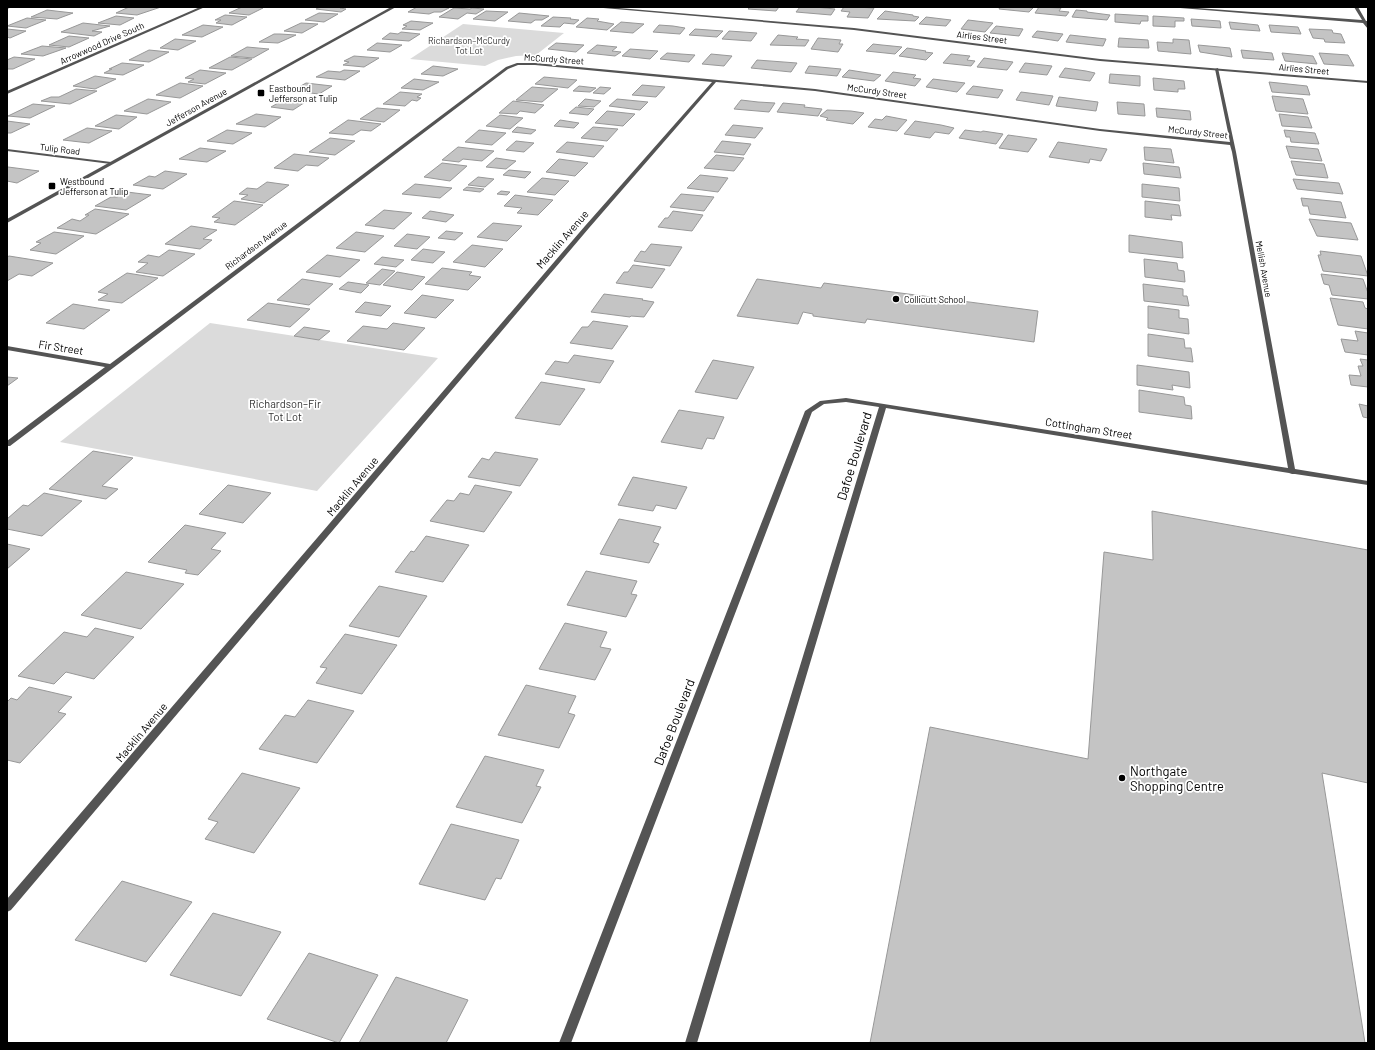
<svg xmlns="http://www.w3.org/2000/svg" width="1375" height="1050" viewBox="0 0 1375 1050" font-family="Barlow,sans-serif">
<rect width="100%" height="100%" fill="#fff"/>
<g fill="#dbdbdb">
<path d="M463,24L564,33L536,55L516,56L498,60L485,66L410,59Z"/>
<path d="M210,323L438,358L317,491L60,442Z"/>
</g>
<g fill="#c4c4c4" stroke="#989898">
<path d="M129,7H161L137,15L116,13Z"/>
<path d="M242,7H257L263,8L249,15L229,13Z"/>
<path d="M320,7H342L340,8L346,9L341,12L316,9Z"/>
<path d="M417,7H440L449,8L441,12H434L429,14L408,12Z"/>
<path d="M750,7H779L776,11L748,9Z"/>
<path d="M800,7H815L835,9L831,15L796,12Z"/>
<path d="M844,7H855L874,8L868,18L847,17L850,12L841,11Z"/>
<path d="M1000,7H1025L1033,8L1029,12L999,9Z"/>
<path d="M1039,7L1061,8L1059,11L1069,12L1066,16L1035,13Z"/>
<path d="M454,8L470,9L472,8L484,9L476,14L467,13L458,19L439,17Z"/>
<path d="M47,10L73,13L57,19L31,17Z"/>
<path d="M1076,10L1087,11V12L1110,15L1107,20L1072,17Z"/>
<path d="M486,11L508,12L495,21L473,19Z"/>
<path d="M885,11L913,15V16L919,17L915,21L877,19Z"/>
<path d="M319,13L338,14L324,22L305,20Z"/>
<path d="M519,13L549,16L542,20H535L531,23L508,21Z"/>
<path d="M1115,14L1148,16V21H1141L1140,24L1115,22Z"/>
<path d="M225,15L247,17L232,25L216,23L221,20H215Z"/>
<path d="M116,16L134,18L120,25L98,23Z"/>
<path d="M1153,16L1184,18V21H1175V27L1153,26Z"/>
<path d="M553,17L571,18L570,19L579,20L574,24L564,23L560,27L541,26Z"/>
<path d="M926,17L951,20L946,26L919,24Z"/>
<path d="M27,18L46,20L26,28L7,26Z"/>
<path d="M587,18L599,19L597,21L614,24L607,30L576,27Z"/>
<path d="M1191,19L1220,21L1221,28L1192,26Z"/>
<path d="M968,20L993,23L985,32L961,29Z"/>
<path d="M411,21L433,23L420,30L402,29L407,26L403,25Z"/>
<path d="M621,22L644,24L633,33L610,31Z"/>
<path d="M1229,22L1258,25L1260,31L1231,29Z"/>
<path d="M83,23L110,26L92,31L102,32L94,36L61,32Z"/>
<path d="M301,23L318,24L302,33L284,31Z"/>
<path d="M203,25L223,27L202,37L182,35Z"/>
<path d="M659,25L673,26L685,28L680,34L653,32Z"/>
<path d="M1269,25L1298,27L1301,34L1271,32Z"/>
<path d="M996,26L1023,29L1019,36L990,33Z"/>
<path d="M7,29L26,31L10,38L7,37Z"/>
<path d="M695,29L723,31L717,37L689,35Z"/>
<path d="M1309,29L1332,30L1333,33L1341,34L1345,43L1325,42L1324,39L1313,38Z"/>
<path d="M729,31L757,33L751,41L722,39Z"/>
<path d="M1037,31L1063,34L1058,41L1032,37Z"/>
<path d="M401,32L420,34L409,41L382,39L390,33L398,34Z"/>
<path d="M274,34H280L296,35L278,43L259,42Z"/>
<path d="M778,35L798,37L796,39L809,40L805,46L770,45Z"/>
<path d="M1070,35L1106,39L1103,46L1066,42Z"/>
<path d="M69,36L89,38L69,47L49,45Z"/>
<path d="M818,38L841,40L839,44H843L838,52L811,49Z"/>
<path d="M1119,38L1148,40L1149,48L1118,47Z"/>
<path d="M175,39L196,41L178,50L160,48Z"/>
<path d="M1173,39L1189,40L1191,54L1158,51L1157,42L1173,43Z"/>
<path d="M377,43L402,45L390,52L367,50Z"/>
<path d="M556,43L584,45L576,52L548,49Z"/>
<path d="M873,44L882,45L902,47L895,54L866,51Z"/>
<path d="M597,45L617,47L612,51L621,52L615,56L587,53Z"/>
<path d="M1198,45L1230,48L1232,57L1200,52Z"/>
<path d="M42,46L66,48L43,56L21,54Z"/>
<path d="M247,47L269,49L253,58L231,56Z"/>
<path d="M907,48L926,51L925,52L933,53L926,60L899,56Z"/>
<path d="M630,49L658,51L650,59L622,56Z"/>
<path d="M149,50L169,52L149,62L129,60Z"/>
<path d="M1241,50L1272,53L1274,60L1243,58Z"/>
<path d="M667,53L695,55L689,62L660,59Z"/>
<path d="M1282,53L1313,56L1317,64L1285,61Z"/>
<path d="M1319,53L1348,55L1354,66L1324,64Z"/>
<path d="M711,54L732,56L724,66L702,64Z"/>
<path d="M951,54L970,56L967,60L975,61L971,66L943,63Z"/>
<path d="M354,56L379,58L364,67L343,65L349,62L344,61Z"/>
<path d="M14,57L35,59L13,69H7V60Z"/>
<path d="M230,57L252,59L232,70L209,68Z"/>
<path d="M984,58L1013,62L1007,70L977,67Z"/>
<path d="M757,60L797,63L791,72L751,68Z"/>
<path d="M122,63L144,65L123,75L104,73L112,69H109Z"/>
<path d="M1025,63L1052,66L1047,75L1019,72Z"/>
<path d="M433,66L458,69L443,76L421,74Z"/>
<path d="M809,66L841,69L837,76L805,73Z"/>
<path d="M1065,68L1086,71L1095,73L1090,81L1059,77Z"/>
<path d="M200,70L226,73L205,84L188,82L194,79L185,78Z"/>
<path d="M344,70L360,71L345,80L316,77L328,71L340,72Z"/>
<path d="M849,70L881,75L874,81L842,77Z"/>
<path d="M893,72L916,75L913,78L921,79L915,86L885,81Z"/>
<path d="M1110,74L1140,76V86L1109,83Z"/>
<path d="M95,76L116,79L95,89L73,86Z"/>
<path d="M544,77L577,80L568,88L535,84Z"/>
<path d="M1153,78L1184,81L1185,89H1178V92L1154,90Z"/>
<path d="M414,79L439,82L423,90L401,88Z"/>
<path d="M933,79L965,83L957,92L926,87Z"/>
<path d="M1269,82L1307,86L1310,95L1272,92Z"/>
<path d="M180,83L203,86L180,98L156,95Z"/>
<path d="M306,83L332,86L319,94L292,91Z"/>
<path d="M642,85L665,87L656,97L632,95Z"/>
<path d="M579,86L596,88L590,92L573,91Z"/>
<path d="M973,86L1003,90L998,98L966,94Z"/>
<path d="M532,87L558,89L542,102L516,100Z"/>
<path d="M600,87L611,88L604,94L593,93Z"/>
<path d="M76,89L97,91L70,104L41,101L51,97H59Z"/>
<path d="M400,92L422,94L417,97L421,98L417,101L412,100L405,106L383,104Z"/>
<path d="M1021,92L1053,96L1049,105L1016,100Z"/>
<path d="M283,96L310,99L293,110L271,107L278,103L273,102Z"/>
<path d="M1272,96L1303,99L1308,114L1276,111Z"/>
<path d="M1059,97L1098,102L1096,111L1056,106Z"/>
<path d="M148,99L171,102L147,114L124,111Z"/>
<path d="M585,99L601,101L594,107L578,106Z"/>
<path d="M617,99L648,102L640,110L609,106Z"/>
<path d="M741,100L758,102L775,103L769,112L734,109Z"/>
<path d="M513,101L530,103L544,105L535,113L520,111L517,114L499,113Z"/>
<path d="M1117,102L1144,104L1145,116L1118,114Z"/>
<path d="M783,103L805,105L804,107L822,109L818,116L777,112Z"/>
<path d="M33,104L55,106L30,118L8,116Z"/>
<path d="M576,107L594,109L588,115L569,113Z"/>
<path d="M377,108L400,110L384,122L360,119Z"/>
<path d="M1156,108L1190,111L1191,120L1157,117Z"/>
<path d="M827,110L851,111L864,113L853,124L826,120L828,118L820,116Z"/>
<path d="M607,111L635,114L623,126L595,123Z"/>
<path d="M256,114L281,117L265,127L236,124Z"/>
<path d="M1279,114L1308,117L1312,128L1282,126Z"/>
<path d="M116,115L137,117L119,129L95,126Z"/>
<path d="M500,115L523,118L510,129L486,126Z"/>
<path d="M886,116L907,120L897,131L868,127L875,119L882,120Z"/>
<path d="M348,120L381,124L371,131L361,130L353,135L329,133Z"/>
<path d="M560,120L579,123L574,128L554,126Z"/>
<path d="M7,121L30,124L11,133H7Z"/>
<path d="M915,121L941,125L954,128L949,134L935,132L930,138L904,134Z"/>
<path d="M733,125L763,128L755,138L725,135Z"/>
<path d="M517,127L536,130L531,134L512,132Z"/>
<path d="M593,127L618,129L607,141L581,138Z"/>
<path d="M87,128L112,131L89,143L63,140Z"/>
<path d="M227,130L252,133L233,144L207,141Z"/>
<path d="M479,130L506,133L492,145L465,142Z"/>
<path d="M965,130L981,132L983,131L1003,134L996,144L959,138Z"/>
<path d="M1284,130L1315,133L1319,144L1291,142L1290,137H1286Z"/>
<path d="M1008,135L1037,139L1028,152L999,148Z"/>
<path d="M330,138L355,141L335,155L309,152Z"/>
<path d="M516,141L534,143L524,152L506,150Z"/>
<path d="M722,141L751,144L744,155L714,152Z"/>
<path d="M567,142L604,146L594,157L556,152Z"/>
<path d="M1058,142L1107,149L1101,161L1090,159L1089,163L1049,157Z"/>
<path d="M1286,146L1318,149L1322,161L1290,158Z"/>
<path d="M458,147L475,149L494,151L482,161L463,159L459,162L442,160Z"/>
<path d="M1144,147L1171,149L1174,163L1145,160Z"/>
<path d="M200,148L226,151L207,162L179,159Z"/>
<path d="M294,154L329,158L318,166L306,165L298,171L274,168Z"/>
<path d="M716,155L744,158L734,171L704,168Z"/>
<path d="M496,158L516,161L506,169L486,167Z"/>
<path d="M559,159L588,163L575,176L546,172Z"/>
<path d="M1291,161L1324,164L1328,178L1296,175Z"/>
<path d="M442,163L467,166L450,181L424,177Z"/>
<path d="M1143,163L1179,167L1181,178L1144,174Z"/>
<path d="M7,168L8,167L39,171L17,183L7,181Z"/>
<path d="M509,170L531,172L525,178L503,175Z"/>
<path d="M165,171L187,174L163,189L133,185L149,176L155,177Z"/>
<path d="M700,175L728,178L718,192L687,188Z"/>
<path d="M478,177L494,179L485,187L468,185Z"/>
<path d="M542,178L569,181L555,195L527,192Z"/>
<path d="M1293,179L1339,183L1343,194L1297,189Z"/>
<path d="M267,182L289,185L264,203L241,199L248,195L239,194L247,188L257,189Z"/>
<path d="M415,184L452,188L440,198L402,194Z"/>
<path d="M1142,184L1179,188L1180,201L1142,197Z"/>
<path d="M467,187L484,189L480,192L463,190Z"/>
<path d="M501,191L510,192L507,195L497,194Z"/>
<path d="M127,192L151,195L126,210L95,206L111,197H117Z"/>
<path d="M681,194L714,197L704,211L670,207Z"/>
<path d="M515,195L553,200L538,215L517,213L522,208L504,206Z"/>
<path d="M1301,198L1341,202L1346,218L1310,214L1308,206H1303Z"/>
<path d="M234,201L263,205L235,225L214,222L220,218L212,217Z"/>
<path d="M1145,201L1179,205L1181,216L1171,215L1172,220L1145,217Z"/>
<path d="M95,209L129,214L96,234L57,228L72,219L80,221L89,215H85Z"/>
<path d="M384,210L412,213L394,229L365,225Z"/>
<path d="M430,211L454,215L446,222L422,218Z"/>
<path d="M673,211L703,215L692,231L658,227L665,218H668Z"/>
<path d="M1309,219L1351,223L1358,240L1317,236Z"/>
<path d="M493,223L522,226L507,241L477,237Z"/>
<path d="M191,226L217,230L203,239L212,240L200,249L165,244Z"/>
<path d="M446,231L463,233L455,240L438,238Z"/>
<path d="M54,232L84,236L56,254L30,250L41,243L36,242Z"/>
<path d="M356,232L384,236L365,252L336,248Z"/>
<path d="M407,234L430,237L417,249L394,246Z"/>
<path d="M1129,235L1182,242L1183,258L1129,252Z"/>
<path d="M651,244L682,247L670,266L634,261L641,251L645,252Z"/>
<path d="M472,245L503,249L485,267L453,262Z"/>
<path d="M423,249L445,252L433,263L411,260Z"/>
<path d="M169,250L195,254L163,276L136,272L148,263L138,262L148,255L159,257Z"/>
<path d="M1320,251L1361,256L1368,276L1323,271L1318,255H1321Z"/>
<path d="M327,255L360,260L340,277L306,272Z"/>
<path d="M9,256L53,263L32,276L19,274L7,281V257Z"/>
<path d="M382,257L404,260L396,267L374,264Z"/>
<path d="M1144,259L1177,263L1178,270L1184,271L1185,282L1145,277Z"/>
<path d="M633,265L665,269L652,288L616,283L624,272H628Z"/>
<path d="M442,268L472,272L469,275L481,277L468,290L425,284Z"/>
<path d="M382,269L395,271L380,285L366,283Z"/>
<path d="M397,272L425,277L412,290L383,285Z"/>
<path d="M127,273L158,278L122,303L98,300L108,294L98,292Z"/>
<path d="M1321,274L1363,279L1368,293V299L1332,295L1329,285L1324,284Z"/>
<path d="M302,279L333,284L309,305L277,300Z"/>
<path d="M757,279L821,288L824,283L1038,311L1034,342L867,319L865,323L813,316V314L803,312L798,324L737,316Z"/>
<path d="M348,282L369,285L361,293L339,289Z"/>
<path d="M1143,284L1183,289V296H1187L1189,306L1144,301Z"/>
<path d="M604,294L643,299L642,300L654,302L644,317L631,316L630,317L591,312Z"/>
<path d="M422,295L454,300L436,318L404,313Z"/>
<path d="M1330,298L1363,302L1365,308L1368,309V329L1338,325Z"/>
<path d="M365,302L391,306L381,316L355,312Z"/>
<path d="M268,303L310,309L290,327L247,320Z"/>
<path d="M73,304L110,310L84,329L46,323Z"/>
<path d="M1148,306L1179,310V318L1188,319L1189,334L1148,328Z"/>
<path d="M593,321L628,326L612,349L570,343L582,327H588Z"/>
<path d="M393,323L425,328L404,350L347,341L363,326L387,329Z"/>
<path d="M304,327L330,331L319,340L294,336Z"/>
<path d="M1355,331L1368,333V355L1345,352L1341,339L1358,341Z"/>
<path d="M1148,334L1184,339L1185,348H1191L1193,362L1148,356Z"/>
<path d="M574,355L614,361L600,383L545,374L555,361L568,363Z"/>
<path d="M1360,359L1368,360V387L1351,385L1349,375L1361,376L1358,366H1363Z"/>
<path d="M713,360L754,367L737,399L695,392Z"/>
<path d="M1137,365L1189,372L1190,388L1172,385L1173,390L1137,385Z"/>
<path d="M7,377L18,378L7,386Z"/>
<path d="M541,382L585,389L560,425L515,418Z"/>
<path d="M1139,390L1184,397L1185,405L1191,406L1192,419L1139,412Z"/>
<path d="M1359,404L1368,406V418L1363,417Z"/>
<path d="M679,410L724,417L714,439L707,438L702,449L661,442Z"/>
<path d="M93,451L133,458L102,486L118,489L106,499L49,489Z"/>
<path d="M495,452L538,459L520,486L468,477L482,458L489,460Z"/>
<path d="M633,477L687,487L676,509L656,505L653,511L618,505Z"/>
<path d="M228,485L271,493L243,523L199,514Z"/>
<path d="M475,485L512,492L484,532L430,521L447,500L454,501L460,493L469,495Z"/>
<path d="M44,493L82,501L42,536L7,529V519L23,505L28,506Z"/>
<path d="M1152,511L1368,550V783L1322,773L1365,1043H870L930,727L1088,759L1104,552L1153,560Z"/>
<path d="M619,519L661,527L653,542L659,544L649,563L600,554Z"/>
<path d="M185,525L226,533L211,549L221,551L198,575L185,573L187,570L148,562Z"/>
<path d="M426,536L469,545L443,582L395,572L411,551L414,552Z"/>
<path d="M7,544L30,549L7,569Z"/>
<path d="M586,571L637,581L631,594L637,595L626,617L567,605Z"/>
<path d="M126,572L184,584L141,629L81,615Z"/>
<path d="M379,586L427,596L399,637L349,626Z"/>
<path d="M565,623L607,632L600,647L611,649L595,680L539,669Z"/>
<path d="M95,628L134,637L94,679L66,672L54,684L18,676L64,632L87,637Z"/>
<path d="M345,634L397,645L362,694L316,683L327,668L320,667Z"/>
<path d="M526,685L576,696L568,713L575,715L559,748L498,735Z"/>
<path d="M29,687L72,697L58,712L66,714L20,763L7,760V702L11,698L17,700Z"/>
<path d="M308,700L354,711L317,763L259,749L285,715L295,717Z"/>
<path d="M485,756L544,770L536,786L541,787L522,823L456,807Z"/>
<path d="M242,773L300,788L254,853L205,839L218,822L208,819Z"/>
<path d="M451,824L519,840L501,879L496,878L485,900L419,884Z"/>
<path d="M122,881L192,902L146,962L75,940Z"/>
<path d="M213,913L281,932L241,996L170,975Z"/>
<path d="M309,953L378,975L339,1043L267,1019Z"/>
<path d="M396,977L468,1000L446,1043H359Z"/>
</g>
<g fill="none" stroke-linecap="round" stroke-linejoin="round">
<g fill="#545454" fill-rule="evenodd">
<path d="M7,7H12L7,9Z"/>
<path d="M200,7H205L7,94V91Z"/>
<path d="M1168,7H1184L1362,20L1354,7H1358L1366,21H1368L1367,23L1368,29L1363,23Z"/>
<path d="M517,63H535L815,89L1100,129L1230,142L1215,69L1218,68L1236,152L1295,469L1368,481V485L1295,474H1292L1289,473L886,408L697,1043H685L879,407L846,402L824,404L812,412L571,1043H559L805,411L820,401L846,398L1288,468L1232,152L1230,145L1100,131L815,91L716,82L589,228L11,910L7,912V899L585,226L712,82L535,65H518L508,69L10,446H7V441L105,367L7,350V346L110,364L506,67Z"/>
<path d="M7,149L111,162L113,163L111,164L7,151Z"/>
</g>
<g fill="#545454" fill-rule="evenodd">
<path d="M391,7H396L7,223V219Z"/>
<path d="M592,7H607L854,28L1100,59L1368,81V83L1100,61L854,30Z"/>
</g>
</g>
<g fill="#000" stroke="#fff" stroke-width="1.5">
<rect x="257" y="89" width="8" height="8" rx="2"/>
<rect x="48" y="182" width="8" height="8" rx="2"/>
<circle cx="896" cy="299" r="4"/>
<circle cx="1122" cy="778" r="4"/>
</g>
<g text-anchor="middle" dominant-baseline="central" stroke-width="3.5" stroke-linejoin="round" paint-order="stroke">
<g font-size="9" fill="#000" stroke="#fff">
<text transform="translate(982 37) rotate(7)">Airlies Street</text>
<text transform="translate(102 43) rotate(-24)">Arrowwood Drive South</text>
<text transform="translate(554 59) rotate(4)">McCurdy Street</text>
<text transform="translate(1304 69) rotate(5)">Airlies Street</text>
<text transform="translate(877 91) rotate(8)">McCurdy Street</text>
<text transform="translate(196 107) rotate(-29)">Jefferson Avenue</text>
<text transform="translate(1198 132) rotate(6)">McCurdy Street</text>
<text transform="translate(60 149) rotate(7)">Tulip Road</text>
<text transform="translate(256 245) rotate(-37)">Richardson Avenue</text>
<text transform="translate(1264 269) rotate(80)">Mellish Avenue</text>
</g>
<g font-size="9" fill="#323232" stroke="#fff">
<text x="469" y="40">Richardson–McCurdy<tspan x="469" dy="10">Tot Lot</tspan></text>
</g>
<g font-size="9" fill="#000" stroke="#fff" text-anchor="start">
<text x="269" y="88">Eastbound<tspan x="269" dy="10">Jefferson at Tulip</tspan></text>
<text x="60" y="181">Westbound<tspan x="60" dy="10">Jefferson at Tulip</tspan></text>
<text x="904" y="299">Collicutt School</text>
</g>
<g font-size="11" fill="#000" stroke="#fff">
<text transform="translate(562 239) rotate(-49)">Macklin Avenue</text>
<text transform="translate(61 347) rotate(9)">Fir Street</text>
<text transform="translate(1089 428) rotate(9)">Cottingham Street</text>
<text transform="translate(352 486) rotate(-50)">Macklin Avenue</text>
<text transform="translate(141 732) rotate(-50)">Macklin Avenue</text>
</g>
<g font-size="11" fill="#323232" stroke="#fff">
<text x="285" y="403">Richardson–Fir<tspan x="285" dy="13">Tot Lot</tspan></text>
</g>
<g font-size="13" fill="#000" stroke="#fff">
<text transform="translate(854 456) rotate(-73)">Dafoe Boulevard</text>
<text transform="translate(674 722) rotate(-69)">Dafoe Boulevard</text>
</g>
<g font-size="13" fill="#000" stroke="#fff" text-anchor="start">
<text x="1130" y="771">Northgate<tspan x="1130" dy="15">Shopping Centre</tspan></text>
</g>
</g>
<rect width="1375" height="1050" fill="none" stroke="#000000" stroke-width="16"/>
</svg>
